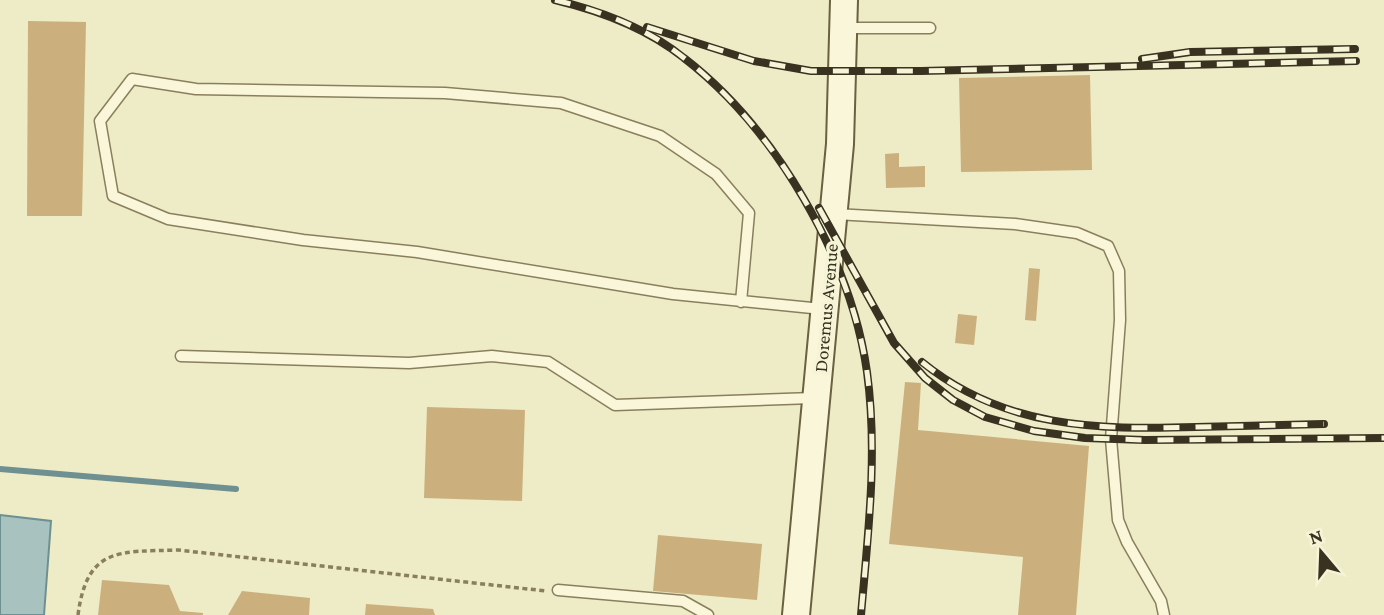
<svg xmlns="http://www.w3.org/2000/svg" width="1384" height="615" viewBox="0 0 1384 615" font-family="'Crimson Pro',serif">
<rect width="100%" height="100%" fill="#eeebc7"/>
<path fill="#a8c2c0" stroke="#6e9090" stroke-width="2" d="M0,515L51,521L44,615H0Z"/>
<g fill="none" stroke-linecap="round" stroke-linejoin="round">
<path stroke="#6e9090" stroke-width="6" d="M0,469L236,489"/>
</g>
<g fill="#cbb07d">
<path d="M28,21L86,22L82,216H27Z"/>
<path d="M1090,75L1092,170L961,172L959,78Z"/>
<path d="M899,153V167L925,166V187L886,188L885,154Z"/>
<path d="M1029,268L1040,269L1036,321L1025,320Z"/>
<path d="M958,314L977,316L974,345L955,343Z"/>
<path d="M905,382L921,383L918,430L1089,446L1076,615H1018L1023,557L889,544Z"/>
<path d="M427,407L525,410L522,501L424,498Z"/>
<path d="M658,535L762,544L757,600L653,591Z"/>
<path d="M102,580L169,585L180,611L203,613V615H98Z"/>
<path d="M242,591L310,598L309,615H228Z"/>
<path d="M366,604L433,609L435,615H365Z"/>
</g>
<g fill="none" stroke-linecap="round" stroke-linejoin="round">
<g stroke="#897f5c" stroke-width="13">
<g id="lane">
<path d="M844,28H930"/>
<path d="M835,214L1015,224L1077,233L1108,246L1119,271L1120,320L1111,439L1118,520L1127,542L1161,601L1164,615"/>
<path d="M741,302L749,213L716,174L660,136L561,103L445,93L196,89L132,79L100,121L113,196L168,219L303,240L417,252L673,294L822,309"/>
<path d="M181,356L409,363L492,356L548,362L615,405L813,398"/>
<path d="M558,590L683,601L708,615"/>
</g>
</g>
<g stroke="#6b603f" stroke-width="30">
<path id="secondary" d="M796,615L840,144L844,0"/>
</g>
<path stroke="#897f5c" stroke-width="3.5" stroke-dasharray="5 3.5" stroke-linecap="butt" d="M78,615C87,546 120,552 178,550L546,591"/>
<use href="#lane" stroke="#f9f6da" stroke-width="10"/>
<use href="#secondary" stroke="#f9f6da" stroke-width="26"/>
<g stroke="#3a3220" stroke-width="8">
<g id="rail">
<path d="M555,0C601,11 647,28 684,58C775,128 851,258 867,372C878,453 868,534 861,615"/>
<path d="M647,27L754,61L811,71H921L1356,61"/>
<path d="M1142,59L1190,52L1355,49"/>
<path d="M819,208L894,343L925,378L953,400L985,417L1034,431L1085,438L1145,440L1384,438"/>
<path d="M922,362C1003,428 1096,430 1196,427C1238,426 1281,425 1324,424"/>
</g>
</g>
<use href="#rail" stroke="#f5f4d6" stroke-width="5" stroke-dasharray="16" stroke-linecap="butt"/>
</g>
<g text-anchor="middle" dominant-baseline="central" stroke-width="7" stroke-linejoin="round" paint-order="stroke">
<g font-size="19" fill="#3a3220" stroke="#f5f4d6">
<text transform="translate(826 308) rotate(-85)">Doremus Avenue</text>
</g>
</g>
<g transform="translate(1321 552) rotate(341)" stroke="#f5f4d6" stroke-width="5" paint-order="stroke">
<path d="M0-5L12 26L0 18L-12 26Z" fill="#3a3220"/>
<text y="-10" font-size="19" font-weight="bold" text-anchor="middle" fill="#3a3220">N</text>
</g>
</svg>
